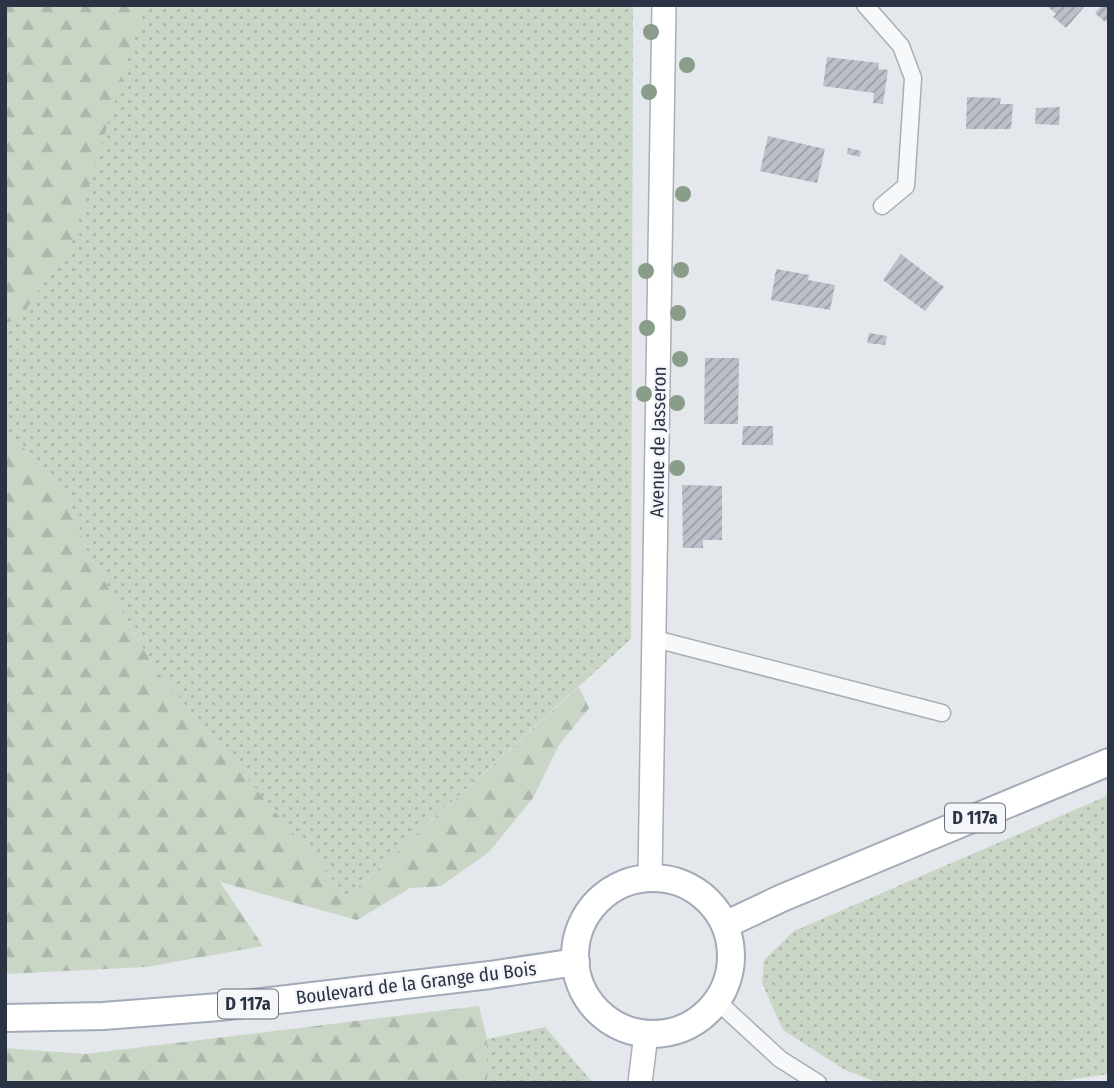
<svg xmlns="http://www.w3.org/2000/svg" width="1114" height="1088" viewBox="0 0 1114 1088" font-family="'Fira Sans Condensed',sans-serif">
<defs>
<pattern id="grass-dots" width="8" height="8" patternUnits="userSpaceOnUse" patternTransform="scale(1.75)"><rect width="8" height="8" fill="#c9d6c5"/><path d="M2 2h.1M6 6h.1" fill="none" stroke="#adb8ab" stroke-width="1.8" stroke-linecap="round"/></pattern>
<pattern id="forest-firs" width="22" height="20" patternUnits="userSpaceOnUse" patternTransform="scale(1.75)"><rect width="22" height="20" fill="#c9d6c5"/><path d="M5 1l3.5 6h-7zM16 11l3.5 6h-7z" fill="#adb8ab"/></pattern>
<pattern id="building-hatch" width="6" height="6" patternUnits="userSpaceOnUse" patternTransform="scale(1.75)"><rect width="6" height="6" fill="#bbc0ca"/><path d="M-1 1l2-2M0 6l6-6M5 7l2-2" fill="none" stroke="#989da6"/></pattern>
</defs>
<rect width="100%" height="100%" fill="#e4e7ec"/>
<g fill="url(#grass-dots)">
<path d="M144,5H633L631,639L347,897L155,669L85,547L67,492L5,429V322L17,321Z"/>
<path d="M1109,795V1074L1047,1083H880L845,1070L783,1030L762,983L764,960L794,931Z"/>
<path d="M545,1027L593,1083H487V1039Z"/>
</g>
<g fill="url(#forest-firs)">
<path d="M5,5H144L71,245L17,322H5Z"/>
<path d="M5,429L67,492L85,547L155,669L347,897L579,687L589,708L559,745L533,798L489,852L441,886L410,888L357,920L220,882L263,946L146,967L5,974Z"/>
<path d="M479,1006L487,1039V1083H5V1048L85,1054Z"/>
</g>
<g fill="url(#building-hatch)">
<path d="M1046,5H1086L1066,28L1053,17L1056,14Z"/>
<path d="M1102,5H1109V18L1105,22L1095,13Z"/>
<path d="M827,57L879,63L878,69L888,70L883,104L873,103L874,93L823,86Z"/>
<path d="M967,97L1001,98L1000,104H1013L1011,129H966Z"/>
<path d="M1060,107L1059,125L1035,124L1036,108Z"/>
<path d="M768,136L825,149L817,183L760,171Z"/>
<path d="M848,148L861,151L860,157L847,154Z"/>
<path d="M901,254L944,287L925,311L883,280Z"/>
<path d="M776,269L809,275L808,280L835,285L830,310L771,300Z"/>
<path d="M869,333L887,336L885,345L867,343Z"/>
<path d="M705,358H739L738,424H704Z"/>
<path d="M743,426H773V445H742Z"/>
<path d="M682,485L722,486V540H703V548H683Z"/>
</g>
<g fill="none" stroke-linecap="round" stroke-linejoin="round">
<g stroke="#a9aeb7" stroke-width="19">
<g id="minor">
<path d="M865,5L901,46L913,78L906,186L882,206"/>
<path d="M655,639L942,713"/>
<path d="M717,1001L780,1059L818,1083"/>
</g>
</g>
<g stroke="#a9aeb7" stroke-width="26">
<g id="secondary">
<path d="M650,878L664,5"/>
<path d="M640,1083L646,1034"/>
</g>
</g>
<g stroke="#a3abb8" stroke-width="30">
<g id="primary">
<circle cx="653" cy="956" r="78"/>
<path d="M725,925L782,898L1109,762"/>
<path d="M5,1018L103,1016L219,1007L490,975L576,962"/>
</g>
</g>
<use href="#minor" stroke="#f7f8fa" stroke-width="16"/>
<use href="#secondary" stroke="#fff" stroke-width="23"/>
<use href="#primary" stroke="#fff" stroke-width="26"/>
</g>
<g fill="#899d89">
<circle cx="651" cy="32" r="8"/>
<circle cx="687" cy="65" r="8"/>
<circle cx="649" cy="92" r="8"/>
<circle cx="683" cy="194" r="8"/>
<circle cx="681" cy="270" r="8"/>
<circle cx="646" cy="271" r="8"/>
<circle cx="678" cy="313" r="8"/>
<circle cx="647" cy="328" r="8"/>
<circle cx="680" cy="359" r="8"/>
<circle cx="644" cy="394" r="8"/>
<circle cx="677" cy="403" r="8"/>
<circle cx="677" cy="468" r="8"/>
</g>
<g text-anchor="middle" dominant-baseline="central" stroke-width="5" stroke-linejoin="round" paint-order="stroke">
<g fill="#f4f6f9" stroke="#676e7b" stroke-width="2">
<rect x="945" y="803.5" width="60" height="29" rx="5"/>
<rect x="218" y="989.5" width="60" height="29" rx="5"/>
</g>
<g font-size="18" font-weight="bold" fill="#2b3445">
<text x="975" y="818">D 117a</text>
<text x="248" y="1004">D 117a</text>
</g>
<g font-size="19" fill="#2b3445" stroke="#f4f6f9">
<text transform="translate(658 442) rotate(-89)">Avenue de Jasseron</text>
<text transform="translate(416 983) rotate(-7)">Boulevard de la Grange du Bois</text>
</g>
</g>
<rect width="1114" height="1088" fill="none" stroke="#2b3445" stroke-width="14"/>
</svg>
